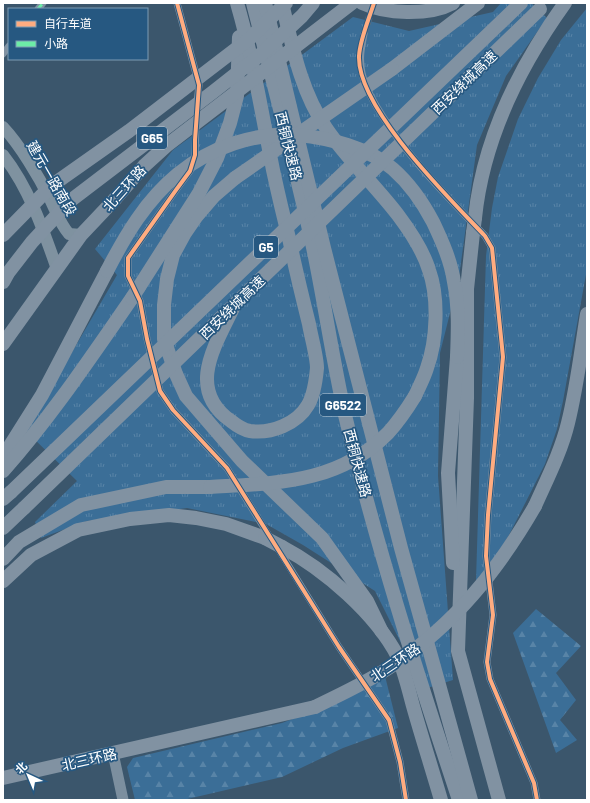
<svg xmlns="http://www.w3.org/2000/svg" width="590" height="803" viewBox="0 0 590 803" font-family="Barlow,'Noto Sans SC',sans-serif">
<defs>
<pattern id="grass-tufts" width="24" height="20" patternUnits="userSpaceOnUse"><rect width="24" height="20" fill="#3b6e97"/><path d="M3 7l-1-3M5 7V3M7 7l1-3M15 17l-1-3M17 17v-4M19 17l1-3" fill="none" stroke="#5884a7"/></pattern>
<pattern id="forest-firs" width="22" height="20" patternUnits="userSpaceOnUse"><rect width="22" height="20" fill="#3b6e97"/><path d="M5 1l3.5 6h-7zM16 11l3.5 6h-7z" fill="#5884a7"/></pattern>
</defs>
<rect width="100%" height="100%" fill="#3b566c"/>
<g fill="url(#grass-tufts)">
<path d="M501,3H531L547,18L506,76L477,145L459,277L440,353L438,476L453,680L424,689L375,591L303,545L266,524L187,508L87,521L41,538L35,522L77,481L26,431L117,275L95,249L173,150L353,17L409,31L493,12Z"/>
<path d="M587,8V269L563,401L557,429L545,464L509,535L496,556L476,581L486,256L492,208L498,177L518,119L538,78L561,40Z"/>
</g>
<g fill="url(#forest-firs)">
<path d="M536,609L581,646L556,673L576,700L560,720L577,740L556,753L513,633Z"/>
<path d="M385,676L398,728L343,748L282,777L183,800H135L127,767L133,758L282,723L342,700Z"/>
</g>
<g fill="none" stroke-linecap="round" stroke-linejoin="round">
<path stroke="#586f82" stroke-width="7" stroke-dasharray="7 3.5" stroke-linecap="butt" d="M364,34L373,5"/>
<g stroke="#8192a2" stroke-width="7">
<path d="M177,3L199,85L197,103"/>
<path d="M38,9L43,3"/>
<path d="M364,34C361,49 359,59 362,73C364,84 370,95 375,104C404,154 446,195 485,236L492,248L503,357L488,515L486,556L493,615L487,662L490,679L534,783L537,800"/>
<path d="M3,54L9,46"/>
<path d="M196,123L195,155L190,171L176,190L128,258V276L140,301L147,339L160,391L173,410L227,468L271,539"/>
<path d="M277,547L339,647L389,720L400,762L406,800"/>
</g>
<path stroke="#7c8f9f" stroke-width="11" d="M113,753L123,800"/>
<g stroke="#7f92a0" stroke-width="12">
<path d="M3,127C20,145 39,177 50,199C56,211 60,224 69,234L81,235"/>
<path d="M3,155C29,188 43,229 57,269"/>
</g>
<g stroke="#8192a2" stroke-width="14">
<path d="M253,3C274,86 296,169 314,252C325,306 333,361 345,415C376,545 417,673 459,800"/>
<path d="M265,3L324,248L401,548L471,800"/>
<path d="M282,3C292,45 301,92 326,128C347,159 375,185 398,215C410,231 423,250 429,270C439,298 437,340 427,368C424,378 419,387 415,396"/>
<path d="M362,3C385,14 429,16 453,3"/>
<path d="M392,69L478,3"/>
<path d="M235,178L214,196L196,217L185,233L173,255L167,279L164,305V339L176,374L186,396L242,461L322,538L367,601L382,632"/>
<path d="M475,218C483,139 519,67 565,3"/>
<path d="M473,233L467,289V398L458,651L499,800"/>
<path d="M139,287L199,193L217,158L230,123L237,96L239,37"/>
<path d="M234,306C216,344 185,389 231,421C236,425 244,430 250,431C271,434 297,424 308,405C314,395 316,379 317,368C317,357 311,336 309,324C302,296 295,267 289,238C283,215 278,193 273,170C262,114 253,58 237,3"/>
<path d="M3,344L81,235L115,199"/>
<path d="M3,457L42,395L107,271"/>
<path d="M3,471C51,417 91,357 132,298"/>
<path d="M3,499L11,492"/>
<path d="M535,506C547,479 561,452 568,423C577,387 581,351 587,314"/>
<path d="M3,528L24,508"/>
<path d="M282,547C324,569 376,614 398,657C404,670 409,691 413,706C422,738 432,769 441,800"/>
<path d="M3,559L19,542L81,505L166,487H210"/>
<path d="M453,563L448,473L457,357"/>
<path d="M3,581L31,555L78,530L130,519L169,515L196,518L226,524L265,538"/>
<path d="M3,778L315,707"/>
</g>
<g stroke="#8192a2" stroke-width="14">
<path d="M235,178L392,69"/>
<path d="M115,199L144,166L166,146L352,3"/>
<path d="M473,233L475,218"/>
<path d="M3,235L51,186L129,131L249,39L286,3"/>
<path d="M107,271C125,236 146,200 178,174C211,147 255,132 298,135C329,138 369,148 393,169C410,184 423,203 433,222C442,241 451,261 454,282C459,307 458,332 457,357"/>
<path d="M3,282L8,273L32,242L70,201L213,92L260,55L302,16L313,3"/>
<path d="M132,298L139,287"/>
<path d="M210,487C276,483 338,484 388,433C398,422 407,409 415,396"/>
<path d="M11,492L521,3"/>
<path d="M24,508L540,9"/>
<path d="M265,538L282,547"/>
<path d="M315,707C341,694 368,682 393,665C455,624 498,570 535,506"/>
</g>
<path stroke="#6deda7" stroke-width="3" stroke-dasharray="6 3" stroke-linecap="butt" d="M38,9L43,3"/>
<g stroke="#265881" stroke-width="6">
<g id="cycleway">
<path d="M177,3L199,85L195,140V155L190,171L176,190L128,258V276L140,301L147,339L160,391L173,410L227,468L339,647L389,720L400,762L406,800"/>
<path d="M374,3C369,19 360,39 359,56C357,108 450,199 485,236L492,248L503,357L488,515L486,556L493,615L487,662L490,679L534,783L537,800"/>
</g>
</g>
<use href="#cycleway" stroke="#ffac80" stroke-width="4"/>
</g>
<g text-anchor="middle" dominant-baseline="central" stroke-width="3.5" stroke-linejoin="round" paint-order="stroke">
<g fill="#265881" stroke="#becdd9" stroke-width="1">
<rect x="137" y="127" width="30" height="22" rx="3"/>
<rect x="254" y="236" width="24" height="22" rx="3"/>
<rect x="320" y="394" width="46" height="22" rx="3"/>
</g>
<g font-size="13" font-weight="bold" fill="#fff">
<text x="152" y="138">G65</text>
<text x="266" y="247">G5</text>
<text x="343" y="405">G6522</text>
</g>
<g font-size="14" fill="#fff" stroke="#265881">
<text transform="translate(464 82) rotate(-44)">西安绕城高速</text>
<text transform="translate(289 146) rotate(76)">西铜快速路</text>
<text transform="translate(52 178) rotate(60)">建元一路南段</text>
<text transform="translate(124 188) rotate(-48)">北三环路</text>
<text transform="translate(232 307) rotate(-44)">西安绕城高速</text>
<text transform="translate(358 463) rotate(75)">西铜快速路</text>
<text transform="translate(395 662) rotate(-34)">北三环路</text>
<text transform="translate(89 759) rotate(-13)">北三环路</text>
</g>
</g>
<rect width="590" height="803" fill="none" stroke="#ffffff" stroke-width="8"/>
<rect x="8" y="8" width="140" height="52" fill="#265881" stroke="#7d9bb3"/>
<rect x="16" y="21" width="20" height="6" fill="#ffac80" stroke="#7d9bb3"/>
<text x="44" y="28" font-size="12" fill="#ffffff">自行车道</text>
<rect x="16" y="41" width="20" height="6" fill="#6deda7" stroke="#7d9bb3"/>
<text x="44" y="48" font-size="12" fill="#ffffff">小路</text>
<g transform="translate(28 775) rotate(316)" stroke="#265881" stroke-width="3" paint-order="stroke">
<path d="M0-3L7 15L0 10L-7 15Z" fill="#ffffff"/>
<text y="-6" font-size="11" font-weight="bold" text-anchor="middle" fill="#ffffff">北</text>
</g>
</svg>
